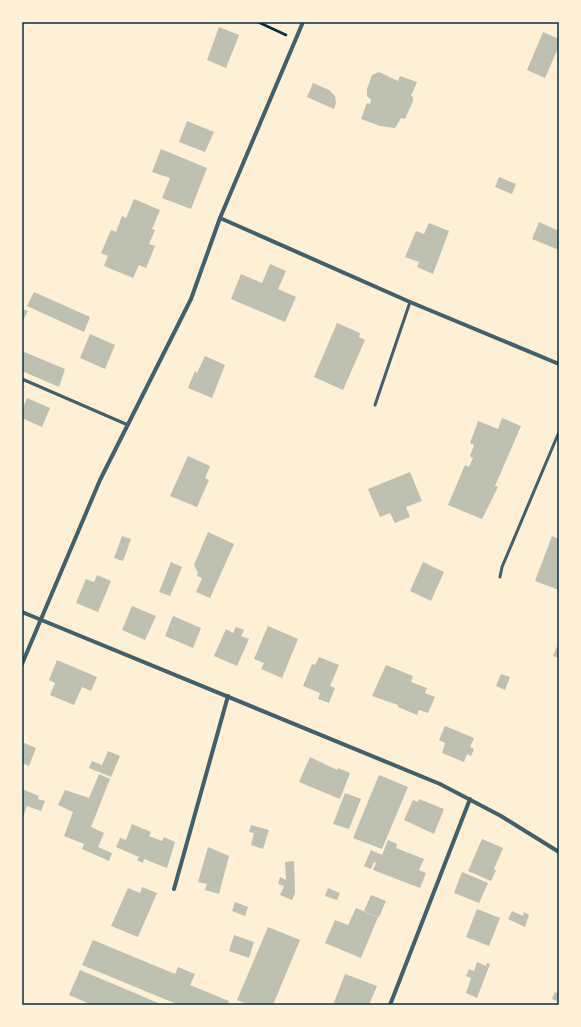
<svg xmlns="http://www.w3.org/2000/svg" width="581" height="1027" viewBox="0 0 581 1027" font-family="Inter,sans-serif">
<rect width="100%" height="100%" fill="#fdf0d5"/>
<g fill="#bec0b2">
<path d="M219,27L239,35L226,68L207,60Z"/>
<path d="M543,32L559,39V46L545,78L527,70Z"/>
<path d="M379,72L398,81L400,76L417,82L411,96L413,97V101L405,119L401,118L395,128L380,126L361,119L367,103L370,104L371,100L367,96V89L372,75Z"/>
<path d="M313,83L329,90L335,96L336,103L334,109L307,97Z"/>
<path d="M187,121L214,132L205,152L179,142Z"/>
<path d="M161,149L207,168L191,209L162,198L170,178L152,172Z"/>
<path d="M499,177L516,184L512,194L495,187Z"/>
<path d="M134,199L160,210L152,229L155,230L149,244L155,246L146,268L139,265L133,278L104,266L108,256L101,253L111,230L116,232L122,216L126,218Z"/>
<path d="M539,222L559,231V250L532,239Z"/>
<path d="M429,223L449,231L433,274L417,267L419,262L405,257L416,231L424,234Z"/>
<path d="M270,264L286,271L278,289L296,297L285,322L231,299L241,274L262,283Z"/>
<path d="M34,292L90,317L84,332L27,306Z"/>
<path d="M22,309L28,311L22,322Z"/>
<path d="M337,323L360,333L359,337L365,340L343,390L314,377Z"/>
<path d="M90,334L115,345L105,369L80,358Z"/>
<path d="M22,351L65,369L59,387L22,371Z"/>
<path d="M205,356L225,365L212,398L188,388L195,371L197,373Z"/>
<path d="M27,398L50,408L42,427L22,418V410Z"/>
<path d="M502,418L521,426L495,486L498,487L482,519L448,505L465,465L469,467L473,458L470,456L474,445L470,443L478,421L498,429Z"/>
<path d="M188,456L210,466L205,478L209,480L197,507L170,496Z"/>
<path d="M410,472L422,501L406,507L410,517L395,523L390,513L380,517L368,489Z"/>
<path d="M208,532L234,544L210,598L196,592L202,578L197,576L198,573L194,565Z"/>
<path d="M122,536L131,539L123,561L114,558Z"/>
<path d="M552,536L559,539V590L535,581Z"/>
<path d="M171,562L182,567L170,596L159,592Z"/>
<path d="M423,562L444,572L431,601L410,591Z"/>
<path d="M97,575L111,581L98,612L76,603L86,579L94,582Z"/>
<path d="M132,606L156,616L145,640L122,630Z"/>
<path d="M173,616L201,628L193,648L165,636Z"/>
<path d="M268,626L298,639L282,678L261,669L264,663L254,659Z"/>
<path d="M236,627L244,630L241,636L249,639L237,666L214,656L226,629L233,633Z"/>
<path d="M559,642V658L553,656Z"/>
<path d="M319,657L339,665L330,686L335,688L329,703L318,699L320,693L303,686L312,664L315,665Z"/>
<path d="M57,660L97,677L91,691L82,687L74,705L50,695L55,683L49,680Z"/>
<path d="M386,665L413,676L411,682L427,688L425,693L435,697L428,713L419,710L417,715L398,707V705L372,696Z"/>
<path d="M501,674L510,677L505,690L496,686Z"/>
<path d="M445,726L474,738L470,747L474,749L471,756L467,754L464,762L442,753L445,743L439,740Z"/>
<path d="M22,742L36,748L29,766L22,763Z"/>
<path d="M108,751L120,756L111,777L89,768L92,761L102,765Z"/>
<path d="M310,757L337,770L338,768L350,773L340,799L299,782Z"/>
<path d="M99,774L110,779L91,827L104,833L98,847L112,853L109,861L82,849L84,844L64,836L73,812L58,805L65,790L89,798Z"/>
<path d="M379,775L408,787L382,849L353,838Z"/>
<path d="M22,789L39,796L38,799L45,801L41,811L27,806L23,817L22,816Z"/>
<path d="M345,793L361,799L349,829L333,824Z"/>
<path d="M419,799L444,809L434,834L404,820L413,800L418,802Z"/>
<path d="M132,824L151,832L149,836L162,841L164,837L175,842L167,868L144,859L143,863L137,860L139,857L116,847L120,838L126,840Z"/>
<path d="M251,825L269,830L263,849L251,845L254,833L249,832Z"/>
<path d="M482,839L503,848L494,869L496,870L491,881L468,871Z"/>
<path d="M388,840L397,844L396,848L424,859L419,870L426,873L420,888L373,870L376,863L374,862L371,869L364,866L371,850L382,855Z"/>
<path d="M208,847L229,856L219,894L205,890L207,884L198,882Z"/>
<path d="M294,861L295,893L292,900L280,895L284,886L278,884L280,877L286,880L285,862Z"/>
<path d="M462,872L488,883L479,903L454,893Z"/>
<path d="M142,887L157,893L138,937L111,926L128,888L140,893Z"/>
<path d="M328,888L340,893L337,900L325,896Z"/>
<path d="M371,895L386,901L379,917L364,911Z"/>
<path d="M235,902L248,907L245,916L232,911Z"/>
<path d="M356,908L378,917L361,958L325,943L335,920L348,925Z"/>
<path d="M477,909L500,918L489,946L466,937Z"/>
<path d="M512,911L523,916L524,912L529,915L525,927L508,919Z"/>
<path d="M268,927L300,940L273,1005H249L237,1000Z"/>
<path d="M234,935L254,942L249,958L229,951Z"/>
<path d="M93,940L175,974L178,967L195,974L190,985L229,1001L227,1005H179L82,965Z"/>
<path d="M477,962L486,966L487,963L490,964L477,998L466,993L471,978L466,976L469,969L474,971Z"/>
<path d="M80,970L163,1005H92L69,995Z"/>
<path d="M345,974L377,986L369,1005H333Z"/>
<path d="M555,992L559,994V1002L552,999Z"/>
</g>
<g fill="none" stroke-linecap="round" stroke-linejoin="round">
<path stroke="#003049" stroke-width="2.5" d="M258,22L286,35"/>
<g stroke="#3f606c" stroke-width="3">
<path d="M22,379L128,425"/>
<path d="M375,405L410,302"/>
<path d="M500,577L502,567L559,432"/>
</g>
<g stroke="#3f606c" stroke-width="4">
<path d="M220,218L410,302L559,364"/>
<path d="M22,612L440,784L501,816L559,852"/>
<path d="M22,664L100,480L191,299L220,218L303,22"/>
<path d="M174,889L228,696"/>
<path d="M390,1005L470,799"/>
</g>
</g>
<rect width="581" height="1027" fill="none" stroke="#fdf0d5" stroke-width="46"/>
<rect x="23" y="23" width="535" height="981" fill="none" stroke="#003049" stroke-width="1.5"/>
</svg>
